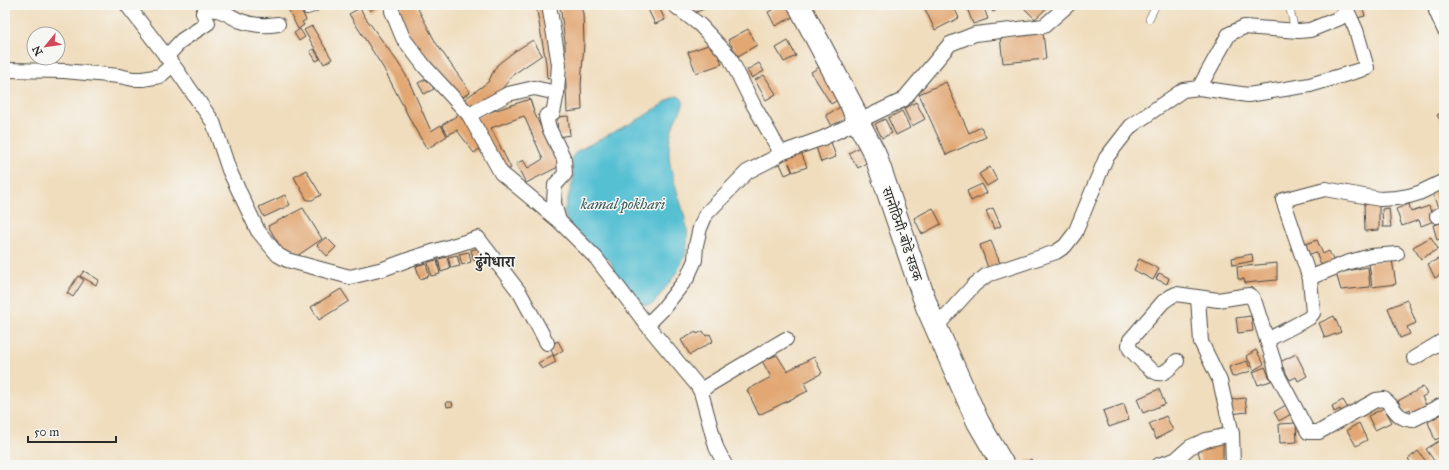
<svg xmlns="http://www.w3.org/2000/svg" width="1449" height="470" viewBox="0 0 1449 470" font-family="'IM FELL Great Primer','Noto Serif Devanagari',serif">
<rect width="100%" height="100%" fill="#f6f6f2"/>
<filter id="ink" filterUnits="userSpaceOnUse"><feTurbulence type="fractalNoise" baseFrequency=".025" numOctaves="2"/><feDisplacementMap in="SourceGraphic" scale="8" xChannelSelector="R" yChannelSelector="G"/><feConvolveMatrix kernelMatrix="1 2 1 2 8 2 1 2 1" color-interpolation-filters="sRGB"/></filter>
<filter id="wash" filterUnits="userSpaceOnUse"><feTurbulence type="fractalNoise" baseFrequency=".012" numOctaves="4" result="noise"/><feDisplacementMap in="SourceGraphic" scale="16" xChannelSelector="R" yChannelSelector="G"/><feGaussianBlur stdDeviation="0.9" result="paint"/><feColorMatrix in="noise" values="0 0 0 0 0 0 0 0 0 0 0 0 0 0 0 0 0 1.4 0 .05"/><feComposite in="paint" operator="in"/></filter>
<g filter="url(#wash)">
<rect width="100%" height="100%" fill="#f0ddbd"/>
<path fill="#57c0d3" stroke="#41767f" d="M678,96L682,99C683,101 684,102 683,105C682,110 677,116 675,121C671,130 669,140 669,150C668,186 699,227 683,260C677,275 666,287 656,300L653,304L646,305L639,302L612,273L613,267L610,260L604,257L598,258L566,220L564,212L574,177L571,159L574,154L577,151L643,117L673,97Z"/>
<g id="blocks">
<g fill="#e2a773">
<path d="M286,5H299L306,20L302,22L304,25L298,29Z"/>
<path d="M366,5H378L370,11Z"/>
<path d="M407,5H416L436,43L470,92L457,101L412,40L396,9Z"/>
<path d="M536,5H545L556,77L547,79L546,63Z"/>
<path d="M560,5H580L583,13L584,43L581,85L582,110L567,112L565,66V42Z"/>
<path d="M646,5H658L665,20L655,24Z"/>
<path d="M685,5H707L709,7L694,13Z"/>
<path d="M764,5H771L772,6L767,9Z"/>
<path d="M783,5H787L793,17L775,26L768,12Z"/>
<path d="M923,5H953L959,18L935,30Z"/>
<path d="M966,5H983L988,19L973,24Z"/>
<path d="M989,5H1006L993,12Z"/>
<path d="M1021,5H1050L1035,19Z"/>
<path d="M1354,5H1362L1365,16L1357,18Z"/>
<path d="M360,8L365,17L397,61L407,77L431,131L441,125L447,136L427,149L414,127L384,69L349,14Z"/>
<path d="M312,26L332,59L324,64L304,30Z"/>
<path d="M300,29L305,37L299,41L294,33Z"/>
<path d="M748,29L757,45L738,56L728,40Z"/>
<path d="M1043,33L1046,59L1003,63L1000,37Z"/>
<path d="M533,40L542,55L514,74L501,90L470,115L461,102L488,82L497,65L502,61L515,51Z"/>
<path d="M788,41L796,56L784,62L776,48Z"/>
<path d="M714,43L722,64L696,73L688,52Z"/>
<path d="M314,49L320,59L316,61L310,51Z"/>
<path d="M759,63L764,71L752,78L747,70Z"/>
<path d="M821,66L841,98L831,104L811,72Z"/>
<path d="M764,75L776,94L766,100L755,80Z"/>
<path d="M428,78L434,89L424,94L418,83Z"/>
<path d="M946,82L969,133L981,127L986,137L946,155L919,94Z"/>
<path d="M530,99L534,112L553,154L555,153L560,166L526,183L516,164L523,160L528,168L543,159L524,116L491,128L511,168L503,172L474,119L484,114Z"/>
<path d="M916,102L925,119L912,126L904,109Z"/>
<path d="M844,105L851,118L833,128L826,115Z"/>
<path d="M902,111L910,128L896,135L888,118Z"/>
<path d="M1444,111V119L1441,121L1437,115Z"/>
<path d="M461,113L483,146L474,153L457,130L448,135L442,125Z"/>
<path d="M568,116L570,135L558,137L557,117Z"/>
<path d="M885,119L892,133L882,138L875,124Z"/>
<path d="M830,139L836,157L821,162L815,144Z"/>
<path d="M863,145L871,160L858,168L849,153Z"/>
<path d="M800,150L807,167L793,172L789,163L792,172L785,175L778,159Z"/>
<path d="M990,167L997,180L987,186L979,174Z"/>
<path d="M306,170L321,195L312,200H307L294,177Z"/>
<path d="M982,184L987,193L971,201L967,191Z"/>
<path d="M1444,188V205L1438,208L1432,192Z"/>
<path d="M285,195L290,205L264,217L259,207Z"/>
<path d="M1364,204H1379V230L1365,231Z"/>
<path d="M1409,204L1411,212L1429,206L1434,221L1421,226L1419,220L1402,226L1396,209Z"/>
<path d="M303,208L322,239L297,256L283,251L268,226Z"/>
<path d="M933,208L941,224L922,234L914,218Z"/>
<path d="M993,208L1001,226L994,229L986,211Z"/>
<path d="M1389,208L1391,227H1383L1382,209Z"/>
<path d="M1444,222V238L1437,240L1433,225Z"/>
<path d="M326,237L336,247L327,256L317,245Z"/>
<path d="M1431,237L1438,249L1421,259L1413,247Z"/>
<path d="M1317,240L1323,254L1329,251L1335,264L1323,269L1316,252L1307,255L1303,245Z"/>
<path d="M991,241L1000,263L988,268L980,245Z"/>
<path d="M479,248L482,259L474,261L471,250Z"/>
<path d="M469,252L471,262L462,265L459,254Z"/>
<path d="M1252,254L1253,261L1233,265L1232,258Z"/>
<path d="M457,255L460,266L451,268L448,257Z"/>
<path d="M1444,256V273L1435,278L1428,264Z"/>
<path d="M447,257L450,269L441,272L438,259Z"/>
<path d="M1139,259L1159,269L1153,280L1134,270Z"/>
<path d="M437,260L440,274L431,276L428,262Z"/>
<path d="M1392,260L1396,284L1372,287L1369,263Z"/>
<path d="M426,263L429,276L420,279L416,266Z"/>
<path d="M1277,263V280L1245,283L1244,279H1238L1237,267Z"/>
<path d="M1368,267L1370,287L1341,290L1336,273Z"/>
<path d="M84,271L99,280L96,285L80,276Z"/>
<path d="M1159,273L1169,278L1167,284L1156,279Z"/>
<path d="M78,276L84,280L73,297L67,293Z"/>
<path d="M341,289L349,301L319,320L311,307Z"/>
<path d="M1407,300L1416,323L1407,327L1410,334L1400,338L1388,308Z"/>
<path d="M1251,316L1253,331L1238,333L1236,318Z"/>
<path d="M1334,316L1341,332L1325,338L1319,323Z"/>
<path d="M703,331L706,336L710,334L713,341L690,355L681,340L696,332L697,334Z"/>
<path d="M558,341L563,350L554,356L549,346Z"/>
<path d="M1256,350L1264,364L1254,370L1246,356Z"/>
<path d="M1296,354L1307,376L1298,381L1296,377L1290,380L1280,362Z"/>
<path d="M553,355L556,362L542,369L538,363Z"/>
<path d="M777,355L787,371L814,357L822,373L804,383L808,391L759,415L747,390L771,377L762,361Z"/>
<path d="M1247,361L1251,371L1232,377L1229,367Z"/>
<path d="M1265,367L1271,381L1258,385L1253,372Z"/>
<path d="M1423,387L1427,394L1422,397L1427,407L1412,414L1410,409L1404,412L1398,401Z"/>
<path d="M1159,389L1165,404L1143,413L1137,399Z"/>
<path d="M1245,398L1247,412L1231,414L1228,400Z"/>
<path d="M1343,400L1350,412L1343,415L1340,409L1334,412L1332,406Z"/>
<path d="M446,402H452L453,406L447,407Z"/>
<path d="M1124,404L1129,420L1109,427L1103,411Z"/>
<path d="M1286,405L1291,414L1279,421L1274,412Z"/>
<path d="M1384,408L1392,422L1375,430L1368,416Z"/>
<path d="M1444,413V436L1435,440L1428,422Z"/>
<path d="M1166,416L1173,430L1156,439L1149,424Z"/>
<path d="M1296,423L1297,442L1280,443L1279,424Z"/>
<path d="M1359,423L1367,440L1356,446L1347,430Z"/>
<path d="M1223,441V461L1209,465H1202L1197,448Z"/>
<path d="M1439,441L1444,448V465H1437L1426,449Z"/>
<path d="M1418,451L1429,465H1413L1408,459Z"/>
<path d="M1031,459L1034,465H1020Z"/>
</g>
</g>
</g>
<g filter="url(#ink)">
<use href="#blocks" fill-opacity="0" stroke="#494641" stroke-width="1"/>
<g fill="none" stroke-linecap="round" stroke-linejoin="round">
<g stroke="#494641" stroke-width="8">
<g id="lane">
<path d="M1289,5L1295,31"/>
<path d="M1149,19L1156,5"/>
</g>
</g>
<g stroke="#494641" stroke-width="16">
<g id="street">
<path d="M127,5L176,69L213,122L229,170L258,231L278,255L287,260L350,277L383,269L413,258L478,238L520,293L547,343"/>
<path d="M306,5L307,7L313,5"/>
<path d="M549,5L559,64L557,93L553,113L546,116L549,128L564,159L565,174L555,185L554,203L559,221"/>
<path d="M674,5L700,25L729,56L753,104L781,153"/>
<path d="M1444,7L1436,11L1444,29"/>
<path d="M392,11L403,38L425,67L469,115L501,173L559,221L596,258L647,325L697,385L701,392L716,447L725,465"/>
<path d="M166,57L182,40L208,23L203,13L206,10C220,7 229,16 241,21C252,25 266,26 278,24"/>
<path d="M5,70L64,71L119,76L133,79H143L160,76L172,65"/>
<path d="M1199,88L1248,95L1310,85L1367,68L1356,30L1347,10"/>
<path d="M469,115L508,94L534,88L557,93"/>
<path d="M1437,216L1444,213"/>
<path d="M1310,279L1283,200L1325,189L1380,199L1397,198L1409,196L1419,193L1444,181"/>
<path d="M1198,298L1201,342L1220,381L1232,434L1233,465"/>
<path d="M647,325L662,310L687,278L695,260L696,245L700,228L706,214L747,172L774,158L781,153L823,138L903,100L950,44L975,34L1044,26L1068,5"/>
<path d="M936,327L974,285L987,275L1056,252L1065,246L1075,233L1106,158L1131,126L1183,90L1199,88L1229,34L1244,27L1299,31L1310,30L1340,18L1347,10L1346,5"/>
<path d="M1267,340L1309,318L1313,313L1310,279L1314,276L1346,263L1371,256L1397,254"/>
<path d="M1414,358L1444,340"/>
<path d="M1177,361C1173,365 1168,371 1162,373C1153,376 1137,356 1130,349L1129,345L1130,340L1163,302L1170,297L1176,294L1218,300L1249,295L1252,297L1255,303L1274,362L1276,372L1308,432H1319L1376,400L1384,399C1397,408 1393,417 1412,420L1444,404"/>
<path d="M701,392L707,386L786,339"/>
<path d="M1159,465L1175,460L1190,447L1206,440L1232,434"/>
</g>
</g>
<g stroke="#494641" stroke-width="24">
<path id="primary" d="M799,5L852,106L858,122L875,154L927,307L978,422L1003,465"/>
</g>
<use href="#lane" stroke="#fff" stroke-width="7"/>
<use href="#street" stroke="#fff" stroke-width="14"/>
<use href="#primary" stroke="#fff" stroke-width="22"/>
</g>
</g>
<g text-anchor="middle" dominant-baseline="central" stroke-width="3" stroke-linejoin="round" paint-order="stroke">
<g font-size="14" fill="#2b2b2b" stroke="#f6f6f2">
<text transform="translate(902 234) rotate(71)">सानोठिमी-बोडे सडक</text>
</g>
<g font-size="15" font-style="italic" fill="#38585d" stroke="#f6f6f2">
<text x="623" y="204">kamal pokhari</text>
</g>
<g font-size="15" font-weight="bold" fill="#2b2b2b" stroke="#f6f6f2">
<text x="495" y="262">ढुंगेधारा</text>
</g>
</g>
<rect width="1449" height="470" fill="none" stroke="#f6f6f2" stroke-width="20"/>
<g transform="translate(46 46) rotate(241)"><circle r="19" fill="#f6f6f2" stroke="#a5a5a2"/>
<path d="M0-3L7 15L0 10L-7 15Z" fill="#d1495b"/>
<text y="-6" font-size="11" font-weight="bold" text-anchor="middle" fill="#2b2b2b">N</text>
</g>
<path d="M28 436v6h88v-6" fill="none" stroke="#2b2b2b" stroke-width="2"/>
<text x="34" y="436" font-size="12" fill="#2b2b2b" stroke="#f6f6f2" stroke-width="3" paint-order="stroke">50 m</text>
</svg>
